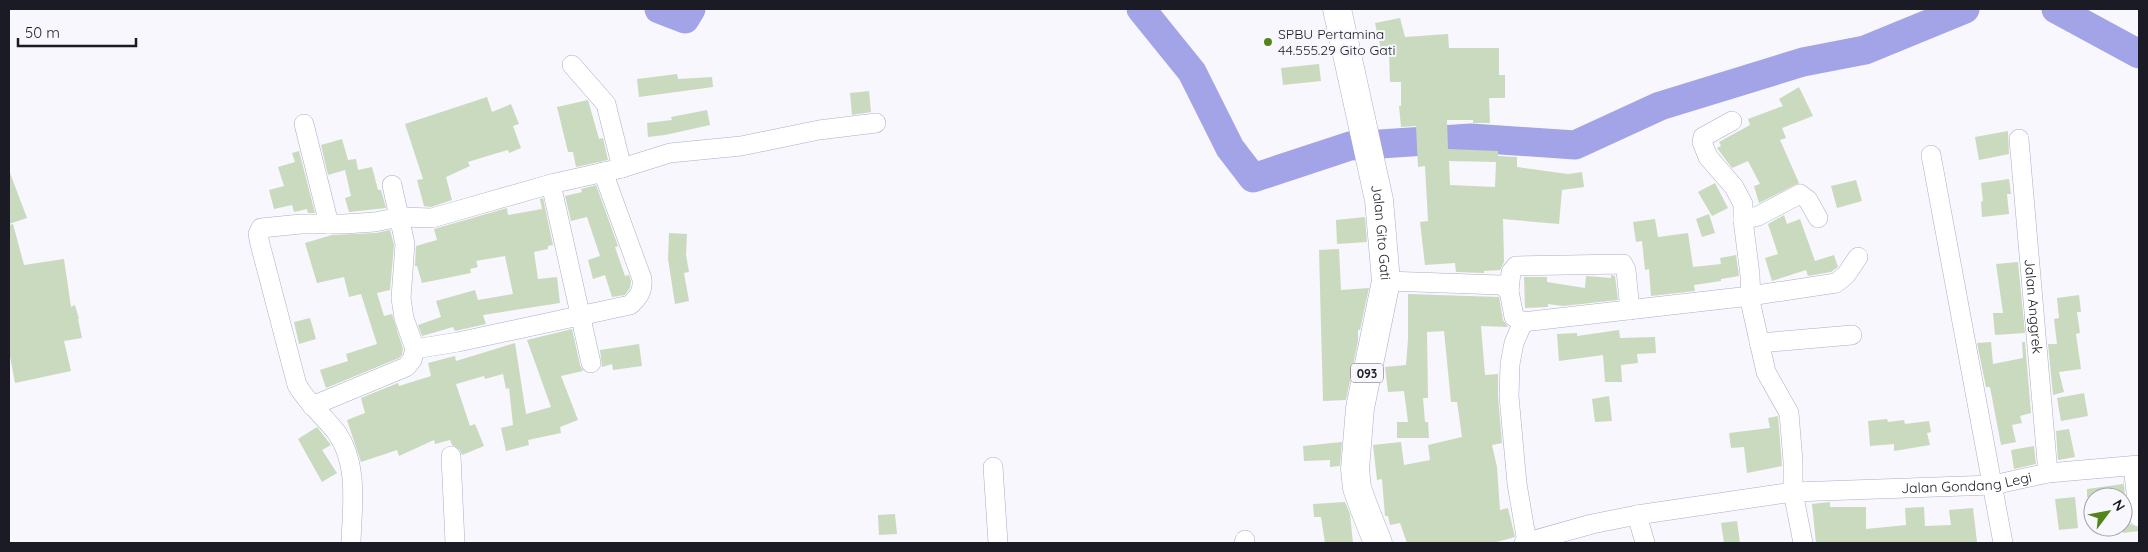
<svg xmlns="http://www.w3.org/2000/svg" width="2148" height="552" viewBox="0 0 2148 552" font-family="Quicksand,sans-serif">
<rect width="100%" height="100%" fill="#f7f7fd"/>
<g fill="none" stroke-linecap="round" stroke-linejoin="round">
<g stroke="#a3a3e8" stroke-width="29">
<path d="M659,9L685,19L691,9"/>
<path d="M1141,9L1192,72L1230,148L1253,178L1350,146L1471,138L1575,145L1660,106L1803,62L1865,50L1965,9"/>
<path d="M2056,9L2139,54"/>
</g>
</g>
<g fill="#cadabe" fill-rule="evenodd">
<path d="M1400,18L1405,37L1448,34L1449,48H1499V75H1505V98H1489L1490,123H1473V120H1447L1448,149L1498,151V156L1517,157V167L1568,174L1582,172L1584,187L1562,190L1559,224L1503,219L1504,262L1500,270L1484,271V273L1456,272L1455,263L1425,265L1420,222L1428,221L1425,166L1418,167L1416,126L1401,127L1399,106H1401V82H1390L1389,53L1382,54L1375,23ZM1449,161L1496,162L1495,187L1450,185Z"/>
<path d="M1319,64L1321,81L1283,85L1281,68Z"/>
<path d="M677,74L678,79L712,77L713,87L639,97L637,79Z"/>
<path d="M1799,87L1813,116L1782,128L1786,138L1780,140L1799,183L1759,203L1754,186L1760,184L1748,161L1732,168L1717,148L1721,146L1719,142L1750,125L1748,119L1783,106L1779,99Z"/>
<path d="M869,91L871,112L852,115L850,93Z"/>
<path d="M487,97L492,112L511,104L519,124L513,126L521,148L509,153L508,150L494,154L468,162L470,166L446,177L452,200L431,207L424,206L417,180L423,179L405,124Z"/>
<path d="M588,100L599,139L603,138L608,160L576,167L573,152H568L557,107Z"/>
<path d="M707,110L710,125L665,135L648,137L647,123L672,120L671,117Z"/>
<path d="M2008,131L2009,154L1979,160L1975,137Z"/>
<path d="M342,139L348,160L356,159L358,170L372,167L378,190H381L386,208L349,212L345,198L351,196L345,170L328,175L321,145Z"/>
<path d="M299,151L315,213H308L307,209L294,212L292,205L274,209L269,190L284,186L278,167L295,162L292,153Z"/>
<path d="M9,173H10L27,218L9,224Z"/>
<path d="M2009,179L2011,194H2007L2009,214L1982,217L1981,202L1983,201L1981,183Z"/>
<path d="M1856,180L1862,201L1837,208L1831,186Z"/>
<path d="M1715,183L1728,208L1712,216L1698,192Z"/>
<path d="M596,185L618,246L615,247L625,276L629,275L631,281L630,288L625,295L612,297L605,275L593,279L588,260L600,256L587,217L571,221L565,196L582,192L581,189Z"/>
<path d="M543,198L553,245L548,246V249L534,252L538,279L557,277L560,303L483,315L486,324L455,331L453,327L422,336L418,325L441,317L436,301L475,290L478,300L513,294L505,256L476,261L478,267L470,269L471,273L422,283L417,266H415L416,246L437,240L434,229L507,208L508,215L542,209L540,199Z"/>
<path d="M1709,214L1715,233L1702,237L1696,219Z"/>
<path d="M1784,215L1787,224L1800,219L1815,261L1834,255L1838,267L1831,272L1808,276L1806,270L1772,281L1765,258L1778,254L1768,224Z"/>
<path d="M1365,217L1367,242L1337,244L1336,220Z"/>
<path d="M1655,219L1658,237L1688,233L1693,267L1721,264L1720,258L1736,255L1739,276L1721,279V281L1694,285L1695,291L1651,296L1649,269L1645,270L1642,241L1636,242L1633,222Z"/>
<path d="M13,224L24,265L64,259L71,307L75,305L79,319H78L82,338L64,341L71,371L15,383L9,351V225Z"/>
<path d="M390,230L394,245L390,290L377,293L384,316L392,314L403,349L402,355L399,358L326,388L320,370L348,361L346,354L377,344L361,294L349,297L344,277L317,283L305,243L332,235L376,233Z"/>
<path d="M669,233L687,234L686,255L689,272L684,273L689,301L675,304L668,259Z"/>
<path d="M1339,249L1341,290L1369,288L1360,330H1358V341L1346,400L1323,401L1319,250Z"/>
<path d="M2018,262L2025,333L1995,335L1993,313H2003L1996,264Z"/>
<path d="M1611,275L1615,276L1618,300L1563,306L1548,304V307L1525,308L1524,277H1547V282L1585,288L1586,276L1611,278Z"/>
<path d="M1408,294L1499,297L1503,320L1508,327L1481,326L1485,375L1498,374V397L1502,443L1492,445L1497,467L1500,510L1508,508L1515,537L1493,543H1407L1400,523L1390,525L1388,516H1385L1382,479L1377,480L1373,445L1401,442L1404,465L1430,460L1428,445L1462,437L1457,402H1451L1444,331L1427,332L1428,398H1423L1425,422H1428L1429,438H1397V422H1408L1404,391L1388,392L1385,367L1406,365L1408,339Z"/>
<path d="M2079,295L2081,312H2077L2080,333L2076,334L2081,369L2059,372L2064,392L2053,395L2048,344H2057L2054,319L2059,318L2057,298Z"/>
<path d="M310,318L316,339L299,344L294,322Z"/>
<path d="M572,329L580,365L583,371L561,376L578,420L560,427L561,433L528,440L529,445L506,451L501,428L513,425L509,388L506,389L503,374L485,379L484,376L456,384L470,426L475,424L484,446L462,455L460,450L452,445L450,440L435,444L434,440L399,456L397,450L361,462L347,420L365,413L361,398L398,383L399,386L431,376L428,363L455,356L456,361L515,343L526,414L551,407L527,340Z"/>
<path d="M1619,330L1620,338L1655,337L1656,353L1637,354L1638,363L1621,365L1622,382H1605L1603,355L1559,361L1557,334L1577,333V336Z"/>
<path d="M1991,342L1993,364L2023,358L2022,342H2025L2031,413L2020,416L2022,423L2012,425L2016,442L2001,445L1990,387H1986L1977,343Z"/>
<path d="M639,344L642,366L613,370L612,364L602,367L600,350Z"/>
<path d="M2084,393L2088,416L2061,421L2057,398Z"/>
<path d="M1609,396L1612,421L1595,422L1592,399Z"/>
<path d="M1778,416L1782,466L1747,473L1744,447L1731,448L1729,433L1770,428L1768,418Z"/>
<path d="M1887,419L1888,422L1904,420L1905,424L1929,421L1931,432L1927,433L1930,445L1894,451V444L1870,446L1868,421Z"/>
<path d="M317,427L331,445L322,450L337,473L322,482L298,439Z"/>
<path d="M2069,429L2075,457L2058,460L2056,431Z"/>
<path d="M1342,442L1340,466L1330,467V460L1304,461L1303,446Z"/>
<path d="M2034,446L2036,464L2014,469L2011,450Z"/>
<path d="M2123,478L2128,519L2130,524L2139,528V531L2123,533V497H2087V489L2123,484Z"/>
<path d="M2075,497L2078,528L2059,530L2055,499Z"/>
<path d="M1345,502L1350,514L1353,543H1325L1321,517H1314L1313,504Z"/>
<path d="M1830,502V507H1866V529L1906,525L1905,508L1924,507L1925,526L1951,525L1949,510L1973,508L1977,542L1816,543L1812,504Z"/>
<path d="M895,514L897,534L879,535L878,515Z"/>
<path d="M1737,521L1740,543H1724L1721,523Z"/>
</g>
<g fill="none" stroke-linecap="round" stroke-linejoin="round">
<g stroke="#acadca" stroke-width="20">
<g id="street">
<path d="M572,65L606,104L622,168"/>
<path d="M1732,121L1703,137L1702,142L1708,157L1734,187L1743,204V220L1750,275L1751,305L1766,372L1789,413L1793,461V492L1803,543"/>
<path d="M304,124L329,224"/>
<path id="s1" d="M2019,139L2048,473"/>
<path d="M1931,155L2003,543"/>
<path d="M551,184L591,363"/>
<path d="M1743,220L1758,216L1800,194L1808,200L1818,218"/>
<path d="M1386,281L1501,285L1509,291L1514,317L1523,322L1750,296L1836,283L1846,275L1858,257"/>
<path d="M1509,291L1511,272L1516,266L1623,264L1626,270L1630,310"/>
<path d="M1523,322L1514,343L1510,364L1509,396L1517,484L1527,542"/>
<path d="M1759,343L1852,335"/>
<path d="M415,349L458,342L630,305C639,297 643,291 642,279L603,172"/>
<path d="M312,406L406,367L412,360L415,349L404,318L401,298L405,244L392,185"/>
<path d="M451,456L455,543"/>
<path d="M2133,466L2139,517"/>
<path d="M993,467L998,543"/>
<path d="M1637,515L1645,543"/>
<path d="M351,543C352,507 359,465 337,433C324,416 308,404 297,385L260,244L258,234L261,228L301,224H344L375,222L400,217L432,218L551,184L622,168L670,153L741,146L819,130L876,123"/>
<path d="M1244,543L1245,540"/>
<path id="s2" d="M1524,543L1592,524L1637,515L1793,492L1993,485L2048,473L2139,465"/>
</g>
</g>
<g stroke="#acadca" stroke-width="29">
<g id="primary">
<path id="s3" d="M1337,9L1379,200L1386,281L1360,408L1355,469L1357,488L1363,505L1378,543"/>
</g>
</g>
<use href="#street" stroke="#fff" stroke-width="19"/>
<use href="#primary" stroke="#fff" stroke-width="28"/>
</g>
<circle fill="#53851a" stroke="#f7f7fd" stroke-width="2" cx="1268" cy="42" r="5"/>
<g text-anchor="middle" dominant-baseline="central" stroke-width="4" stroke-linejoin="round" paint-order="stroke">
<rect fill="#f7f7fd" stroke="#5d5d66" stroke-width="1" x="1351" y="363.5" width="32" height="19" rx="4"/>
<g font-size="12" font-weight="bold" fill="#1b1b26">
<text x="1367" y="373">093</text>
</g>
<g font-size="14" fill="#1b1b26" stroke="#f7f7fd" text-anchor="start">
<text x="1278" y="34">SPBU Pertamina<tspan x="1278" dy="16">44.555.29 Gito Gati</tspan></text>
</g>
<g font-size="14" fill="#1b1b26" stroke="#f7f7fd">
<text stroke="none"><textPath href="#s3" startOffset="228">Jalan Gito Gati</textPath></text>
<text stroke="none"><textPath href="#s1" startOffset="168">Jalan Anggrek</textPath></text>
<text stroke="none"><textPath href="#s2" startOffset="448">Jalan Gondang Legi</textPath></text>
</g>
</g>
<rect width="2148" height="552" fill="none" stroke="#1b1b26" stroke-width="20"/>
<g transform="translate(2108 512) rotate(58)"><circle r="24" fill="#f7f7fd" stroke="#9f9fa7"/>
<path d="M0-4L9 19L0 12L-9 19Z" fill="#53851a"/>
<text y="-8" font-size="14" font-weight="bold" text-anchor="middle" fill="#1b1b26">N</text>
</g>
<path d="M18 38v8h118v-8" fill="none" stroke="#1b1b26" stroke-width="2.5"/>
<text x="25" y="38" font-size="15" fill="#1b1b26" stroke="#f7f7fd" stroke-width="4" paint-order="stroke">50 m</text>
</svg>
